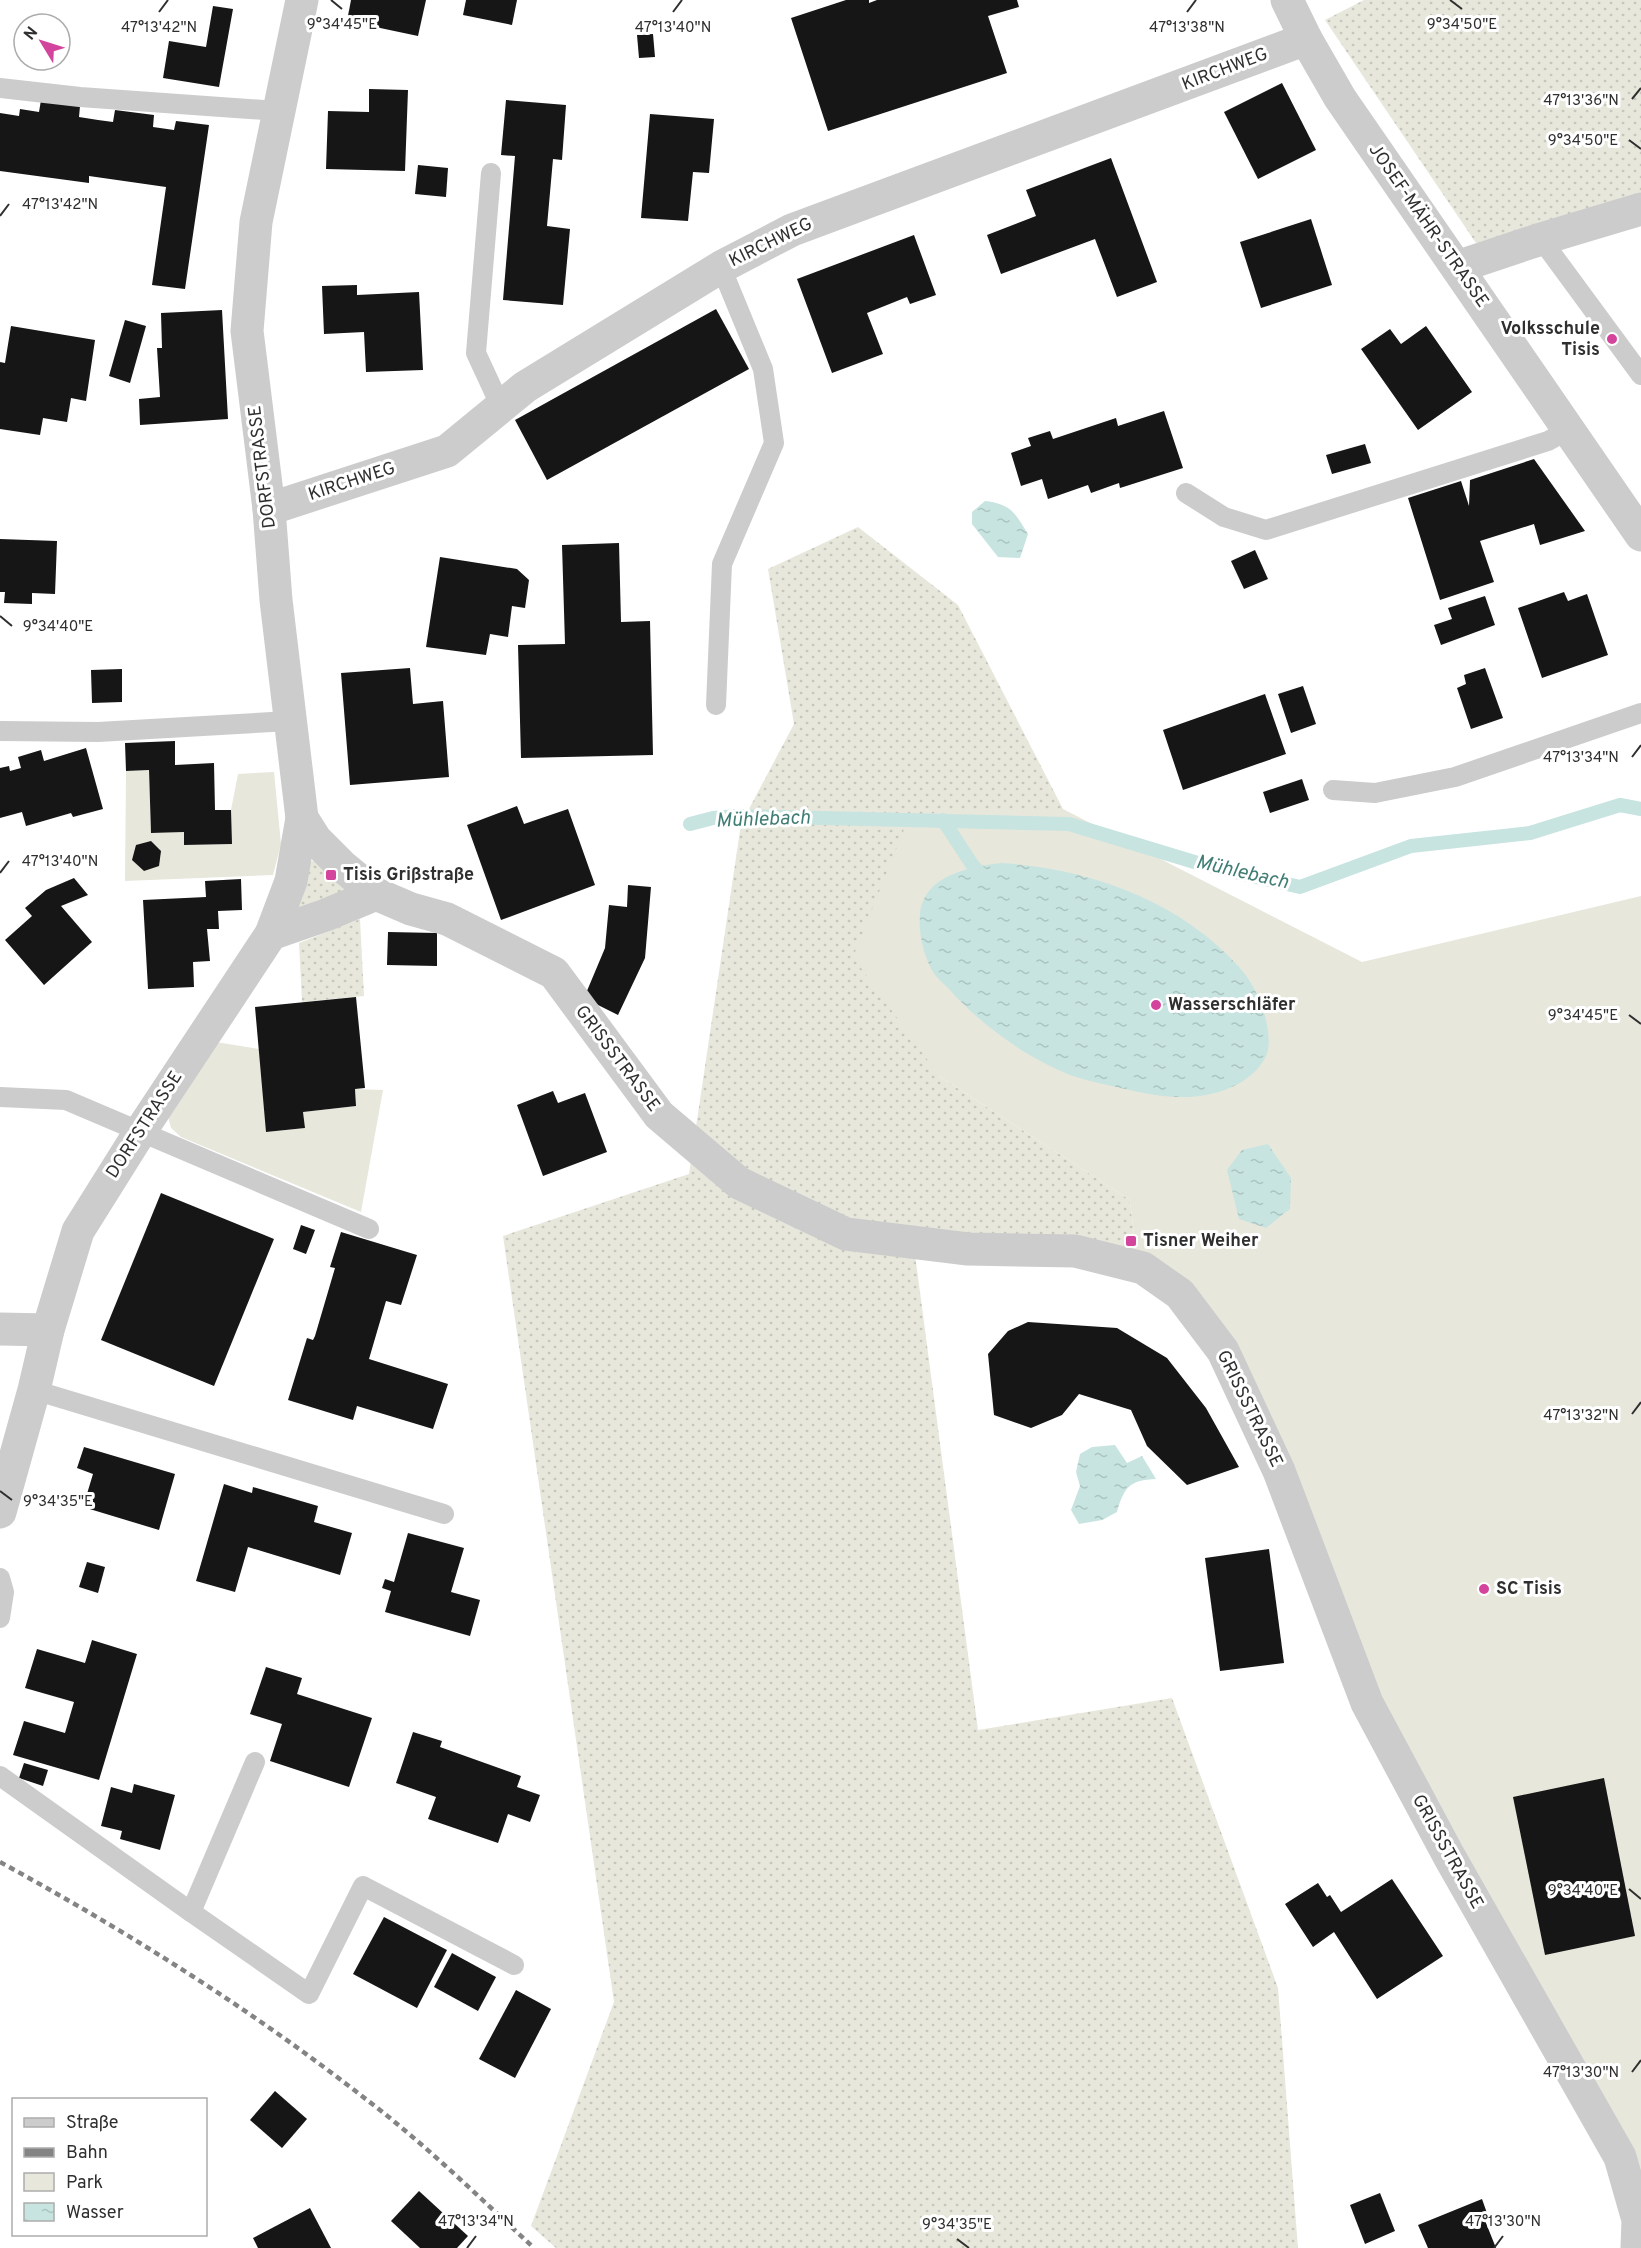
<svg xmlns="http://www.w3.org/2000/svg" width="1641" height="2248" viewBox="0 0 1641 2248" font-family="Overpass,sans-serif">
<defs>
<pattern id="grass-dots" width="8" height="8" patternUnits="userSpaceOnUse" patternTransform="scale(1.5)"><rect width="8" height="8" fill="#e8e7dc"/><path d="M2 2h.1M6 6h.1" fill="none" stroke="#c7c6bd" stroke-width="1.8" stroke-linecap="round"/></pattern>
<pattern id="water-ripples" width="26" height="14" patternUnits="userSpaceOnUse" patternTransform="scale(1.5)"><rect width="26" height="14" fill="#c7e4e0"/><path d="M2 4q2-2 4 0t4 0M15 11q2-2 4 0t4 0" fill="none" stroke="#abc4c0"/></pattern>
</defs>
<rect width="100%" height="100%" fill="#fff"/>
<g fill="url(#grass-dots)">
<path d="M1364,0H1641V195L1476,243L1325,20Z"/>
<path d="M858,527L958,605L1063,809H942L939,1076L1130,1200L1138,1270L914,1247L978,1730L1172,1698L1278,1988L1298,2248H556L531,2226L614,2002L503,1236L689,1174L741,824L794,724L768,569Z"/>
<path d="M316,859L349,888L345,894L297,909L310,862Z"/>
<path d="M360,919L364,996L302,1002L299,943Z"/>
</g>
<g fill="#e8e7dc">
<path d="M149,770L151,833L184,832L185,845L231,844V810L238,774L274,772L281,844L273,875L125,881L126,771Z"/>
<path d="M942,809H1063L1362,962L1641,896V2248L1640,2221L1432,1826L1229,1348L1138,1270L1130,1200L939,1076L853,957L905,827Z"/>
<path d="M216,1042L259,1049L267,1132L305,1128L303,1112L356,1106L355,1089L383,1090L361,1212L181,1137L171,1128L168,1117Z"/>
</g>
<g fill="url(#water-ripples)">
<path d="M985,501C1011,504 1015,513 1028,534L1020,558L998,557L972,524V512Z"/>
<path d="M1001,863C1088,868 1181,901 1239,967C1252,981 1262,1002 1266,1020C1268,1031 1271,1045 1266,1056C1252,1086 1211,1098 1180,1097C1161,1097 1143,1093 1125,1089C1109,1085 1092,1082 1076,1077C1029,1060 982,1026 949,989C944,984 937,978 933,972C924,957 918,933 920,915C923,875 970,867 1001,863Z"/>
<path d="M1268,1144L1291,1178L1290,1209L1266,1228L1239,1219L1227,1170L1242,1150Z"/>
<path d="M1115,1445L1127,1463L1142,1456L1156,1479C1130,1480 1124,1487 1117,1512L1102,1520L1079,1524L1071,1510L1080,1486L1076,1472L1080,1454L1092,1447Z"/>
</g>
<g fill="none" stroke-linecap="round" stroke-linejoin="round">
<g stroke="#c7e4e0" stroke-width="14">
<path d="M943,820L973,866L986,879"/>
<path d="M690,824L713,818L737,816L1069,824L1201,864L1300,887L1411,846L1530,833L1620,805L1641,809"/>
</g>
</g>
<g fill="#161616">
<path d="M351,0H426L418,36L347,21Z"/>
<path d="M466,0H517L512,25L463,15Z"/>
<path d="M846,0H869V3L877,0H1017L1019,7L988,16L1007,73L828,131L791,18Z"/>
<path d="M213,6L233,9L219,87L163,78L169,41L206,47Z"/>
<path d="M653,34L655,57L639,58L637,35Z"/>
<path d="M1282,83L1316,150L1258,179L1224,112Z"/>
<path d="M369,89L408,90L405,171L326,169L328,111L369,112Z"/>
<path d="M41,100L80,106L79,117L98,120L113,122L115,110L154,115L153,127L174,130L176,121L209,125L185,289L152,285L166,187L89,176V183L0,171V113L19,116L20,109L39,112Z"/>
<path d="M506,100L566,105L562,160L553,159L547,226L570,229L563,305L503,300L515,156L501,155Z"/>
<path d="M650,114L714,119L709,173L693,172L688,221L641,218Z"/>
<path d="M1111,158L1157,282L1117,297L1095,239L1001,274L987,235L1036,216L1026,190Z"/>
<path d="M418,165L448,168L446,197L415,194Z"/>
<path d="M1311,219L1332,285L1261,308L1240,242Z"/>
<path d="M914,235L936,295L910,304L907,297L867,313L883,354L832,373L797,279Z"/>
<path d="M357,285V295L419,292L423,370L366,372L364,332L324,334L322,286Z"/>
<path d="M716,309L749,369L547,480L515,420Z"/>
<path d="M222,310L228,419L140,425L139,399L160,397L157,348H162L161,313Z"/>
<path d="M125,320L146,326L130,383L109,376Z"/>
<path d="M11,326L95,340L86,401L71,398L67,422L43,418L40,435L0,429V362L5,363Z"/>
<path d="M1426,326L1472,392L1418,430L1361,349L1390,329L1401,344Z"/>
<path d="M1164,411L1183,468L1120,488L1119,483L1091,493L1088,485L1048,499L1042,479L1021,486L1011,453L1031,446L1028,438L1050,431L1053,439L1116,418L1118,426Z"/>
<path d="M1365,444L1371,463L1332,474L1326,455Z"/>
<path d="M1534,459L1585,531L1540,545L1534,524L1480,541L1494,582L1440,600L1408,498L1461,481L1469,506L1470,480Z"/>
<path d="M0,539L57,541L55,594L32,593V604L4,603L5,592H0Z"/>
<path d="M619,543L621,622L650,621L653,755L521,758L518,645L565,644L562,545Z"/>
<path d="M1255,550L1268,579L1244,589L1231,561Z"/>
<path d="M440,557L517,569L529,580L525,608L512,606L508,637L490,634L486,655L426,647Z"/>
<path d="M1564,592L1568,601L1587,594L1608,655L1542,678L1518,608Z"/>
<path d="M1485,596L1495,625L1441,645L1434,625L1452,619L1448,608Z"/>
<path d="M410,668L413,704L443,701L449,777L350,785L341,673Z"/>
<path d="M1485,668L1503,718L1471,729L1457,688L1466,684L1464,675Z"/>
<path d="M122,669V702L92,703L91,670Z"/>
<path d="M1303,686L1316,724L1291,733L1278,694Z"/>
<path d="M1265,694L1286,754L1183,790L1163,730Z"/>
<path d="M175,741V765L214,763L215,810H231L232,844L184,845V832L151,833L149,770L126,771L125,743Z"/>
<path d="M86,748L103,809L73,817L71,813L26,826L22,812L0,818V768L9,766L10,771L21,768L18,757L41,750L44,761Z"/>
<path d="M1302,779L1309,800L1270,813L1263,792Z"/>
<path d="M517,806L524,824L568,809L595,885L501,920L467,825Z"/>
<path d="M151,841L161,851L159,866L144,871L132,860L136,845Z"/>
<path d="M74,878L88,895L61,906L92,942L44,985L5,940L32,916L25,908L46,890Z"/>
<path d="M241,879L242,910L218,911L219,929H207L210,961L193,962L194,987L148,989L143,900L206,897L205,881Z"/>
<path d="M628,885L651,887L645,958L618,1015L584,998L605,948L609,905L627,907Z"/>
<path d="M388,932L437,933V966L387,965Z"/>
<path d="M356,997L365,1088L355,1089L356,1106L303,1112L305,1128L266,1132L255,1007Z"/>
<path d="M553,1091L558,1103L585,1093L607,1152L543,1176L517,1105Z"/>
<path d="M161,1193L274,1239L214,1386L101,1340Z"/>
<path d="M301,1225L315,1230L306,1254L293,1249Z"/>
<path d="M341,1232L417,1255L401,1305L386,1301L369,1359L448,1384L433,1429L357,1406L353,1420L288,1400L307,1338L313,1340L315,1336L335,1268L330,1267Z"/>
<path d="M1028,1322L1117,1328L1167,1358L1206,1408L1239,1467L1187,1485L1147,1446L1131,1410L1079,1394L1062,1415L1031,1428L994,1415L988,1354L1008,1331Z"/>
<path d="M84,1447L175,1474L159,1530L83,1507L93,1474L77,1468Z"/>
<path d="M224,1484L252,1493L253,1487L318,1506L314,1522L352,1533L340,1575L248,1547L235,1592L196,1581Z"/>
<path d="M408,1533L464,1548L451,1592L480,1600L470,1636L385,1612L391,1591L382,1588L385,1579L394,1582Z"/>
<path d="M1269,1549L1284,1663L1220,1671L1205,1558Z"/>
<path d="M87,1562L105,1567L98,1593L79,1587Z"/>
<path d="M92,1640L137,1654L99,1780L13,1755L24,1721L65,1733L74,1702L25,1688L37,1649L85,1663Z"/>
<path d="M266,1667L302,1678L297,1694L372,1718L349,1787L270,1761L282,1724L250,1714Z"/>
<path d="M413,1732L442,1741L440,1747L521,1776L517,1787L540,1795L530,1822L508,1814L498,1843L428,1819L436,1797L396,1783Z"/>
<path d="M24,1763L48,1770L43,1786L19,1778Z"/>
<path d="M1604,1778L1635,1936L1545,1955L1513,1797Z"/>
<path d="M134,1784L175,1795L160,1850L120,1839L122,1831L101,1826L111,1787L132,1793Z"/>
<path d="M1392,1879L1443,1956L1377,1999L1334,1932L1313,1947L1285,1904L1318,1883L1327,1897L1330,1895L1341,1912Z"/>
<path d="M384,1917L447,1950L417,2008L353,1974Z"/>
<path d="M452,1953L496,1977L478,2011L434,1987Z"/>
<path d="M516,1990L551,2009L515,2078L479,2059Z"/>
<path d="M275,2091L307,2119L282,2148L250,2120Z"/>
<path d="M419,2191L468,2236L457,2248H420L391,2221Z"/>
<path d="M1380,2193L1395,2231L1365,2244L1350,2205Z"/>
<path d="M1482,2199L1488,2216L1484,2218L1496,2248H1428L1418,2225Z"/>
<path d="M310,2208L331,2248H258L253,2238Z"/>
</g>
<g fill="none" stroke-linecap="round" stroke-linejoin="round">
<g stroke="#ccc" stroke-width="20">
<path d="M0,88L80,97L278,111"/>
<path d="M491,173L476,353L501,407"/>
<path d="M1541,239L1641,375"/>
<path d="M1186,493L1224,517L1266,530L1548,441L1568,430"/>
<path d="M716,705L722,564L774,443L763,369L721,267"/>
<path d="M0,731L98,732L289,721"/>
<path d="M1333,790L1375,793L1455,777L1641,713"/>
<path d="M0,1097L66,1100L369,1229"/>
<path d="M34,1390L444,1514"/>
<path d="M0,1578L4,1592L0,1618"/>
<path d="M0,1776L191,1912L255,1762"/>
<path d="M191,1912L309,1994L363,1886L514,1965"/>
</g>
<g stroke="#ccc" stroke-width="33">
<path d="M1287,0L1306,39L1340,98L1641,535"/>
<path d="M1457,267L1541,239L1641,209"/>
<path d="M269,509L447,451L525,387L721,267L792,230L1306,39"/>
<path d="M302,818L316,840L342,866L376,894L411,909L447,919L554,973L659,1115L739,1183L846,1234L968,1249L1075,1251L1143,1268L1180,1294L1223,1351L1279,1471L1367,1703L1449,1856L1620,2157L1638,2220L1637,2248"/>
<path d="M271,934L326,915L376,894"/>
<path d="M0,1329L48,1330"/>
<path d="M0,1512L34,1390L48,1330L78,1231L140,1132L271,934L291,881L302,818L276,600L269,509L247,331L256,222L302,0"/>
</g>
<path stroke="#848484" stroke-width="4.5" stroke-dasharray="6 4.5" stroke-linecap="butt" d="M0,1862C128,1932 252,2010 367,2100C426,2145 480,2198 534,2248"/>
</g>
<path fill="none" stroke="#2f2f2f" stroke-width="2" d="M331,0L342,9M1450,0L1462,9M159,12L168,0M673,12L682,0M1187,12L1196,0M1632,99L1641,88M1629,140L1641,149M0,216L9,204M0,616L12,626M1632,757L1641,745M0,873L9,861M1629,1015L1641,1024M1632,1414L1641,1402M0,1491L12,1500M1629,1889L1641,1899M1632,2072L1641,2060M957,2239L969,2248M467,2248L476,2236M1494,2248L1503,2236"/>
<g fill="#d3449c" stroke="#fff" stroke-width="2">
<circle cx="1612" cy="339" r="6"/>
<rect x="325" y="869" width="12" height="12" rx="3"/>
<circle cx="1156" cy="1005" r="6"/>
<rect x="1125" y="1235" width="12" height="12" rx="3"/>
<circle cx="1484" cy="1589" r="6"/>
</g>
<g text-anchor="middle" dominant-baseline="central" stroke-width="6" stroke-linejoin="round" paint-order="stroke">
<g font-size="18" fill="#2f2f2f" stroke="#fff">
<text transform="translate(1225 70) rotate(-21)">KIRCHWEG</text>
<text transform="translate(1428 226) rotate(55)">JOSEF-MÄHR-STRASSE</text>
<text transform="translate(771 243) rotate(-26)">KIRCHWEG</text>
<text transform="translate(263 467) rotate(-97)">DORFSTRASSE</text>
<text transform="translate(352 482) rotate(-18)">KIRCHWEG</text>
<text transform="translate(617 1059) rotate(53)">GRISSSTRASSE</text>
<text transform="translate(145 1125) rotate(-57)">DORFSTRASSE</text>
<text transform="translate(1249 1409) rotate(64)">GRISSSTRASSE</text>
<text transform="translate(1447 1852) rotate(61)">GRISSSTRASSE</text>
</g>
<g font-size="18" font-weight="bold" fill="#2f2f2f" stroke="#fff" text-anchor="start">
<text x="1600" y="329" text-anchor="end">Volksschule<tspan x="1600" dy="21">Tisis</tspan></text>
<text x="343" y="875">Tisis Grißstraße</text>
<text x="1168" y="1005">Wasserschläfer</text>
<text x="1143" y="1241">Tisner Weiher</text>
<text x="1496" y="1589">SC Tisis</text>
</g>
<g font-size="20" font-style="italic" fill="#407d74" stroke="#fff">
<text transform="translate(763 820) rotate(-2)">Mühlebach</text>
<text transform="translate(1242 873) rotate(13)">Mühlebach</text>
</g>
</g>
<g font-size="15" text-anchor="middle" fill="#2f2f2f" stroke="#fff" stroke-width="6" stroke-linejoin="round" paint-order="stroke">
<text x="342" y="29">9°34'45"E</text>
<text x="1462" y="29">9°34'50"E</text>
<text x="673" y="32">47°13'40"N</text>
<text x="1187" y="32">47°13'38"N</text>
<text x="159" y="32">47°13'42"N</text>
<text x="1581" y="105">47°13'36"N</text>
<text x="1583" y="145">9°34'50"E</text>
<text x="60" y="209">47°13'42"N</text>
<text x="58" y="631">9°34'40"E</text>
<text x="1581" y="762">47°13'34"N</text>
<text x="60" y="866">47°13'40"N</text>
<text x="1583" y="1020">9°34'45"E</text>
<text x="1581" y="1420">47°13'32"N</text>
<text x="58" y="1506">9°34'35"E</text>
<text x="1583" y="1895">9°34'40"E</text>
<text x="1581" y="2077">47°13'30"N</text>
<text x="476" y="2226">47°13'34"N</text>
<text x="1503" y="2226">47°13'30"N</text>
<text x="957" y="2229">9°34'35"E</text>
</g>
<rect x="12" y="2098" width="195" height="138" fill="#ffffff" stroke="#acacac" stroke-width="1.5"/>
<rect x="24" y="2118" width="30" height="9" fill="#cccccc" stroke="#acacac" stroke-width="1.5"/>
<text x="66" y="2128" font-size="18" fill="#2f2f2f">Straße</text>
<rect x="24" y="2148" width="30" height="9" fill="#848484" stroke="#acacac" stroke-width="1.5"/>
<text x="66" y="2158" font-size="18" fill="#2f2f2f">Bahn</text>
<rect x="24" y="2173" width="30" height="18" fill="#e8e7dc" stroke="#acacac" stroke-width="1.5"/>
<text x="66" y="2188" font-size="18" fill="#2f2f2f">Park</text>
<rect x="24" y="2203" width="30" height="18" fill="url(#water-ripples)" stroke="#acacac" stroke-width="1.5"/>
<text x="66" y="2218" font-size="18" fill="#2f2f2f">Wasser</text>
<g transform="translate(42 42) rotate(308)"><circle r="28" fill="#ffffff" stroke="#acacac" stroke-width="1.5"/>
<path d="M0-4.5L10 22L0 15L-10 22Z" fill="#d3449c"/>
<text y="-9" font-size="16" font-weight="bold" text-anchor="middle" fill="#2f2f2f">N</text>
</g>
</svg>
